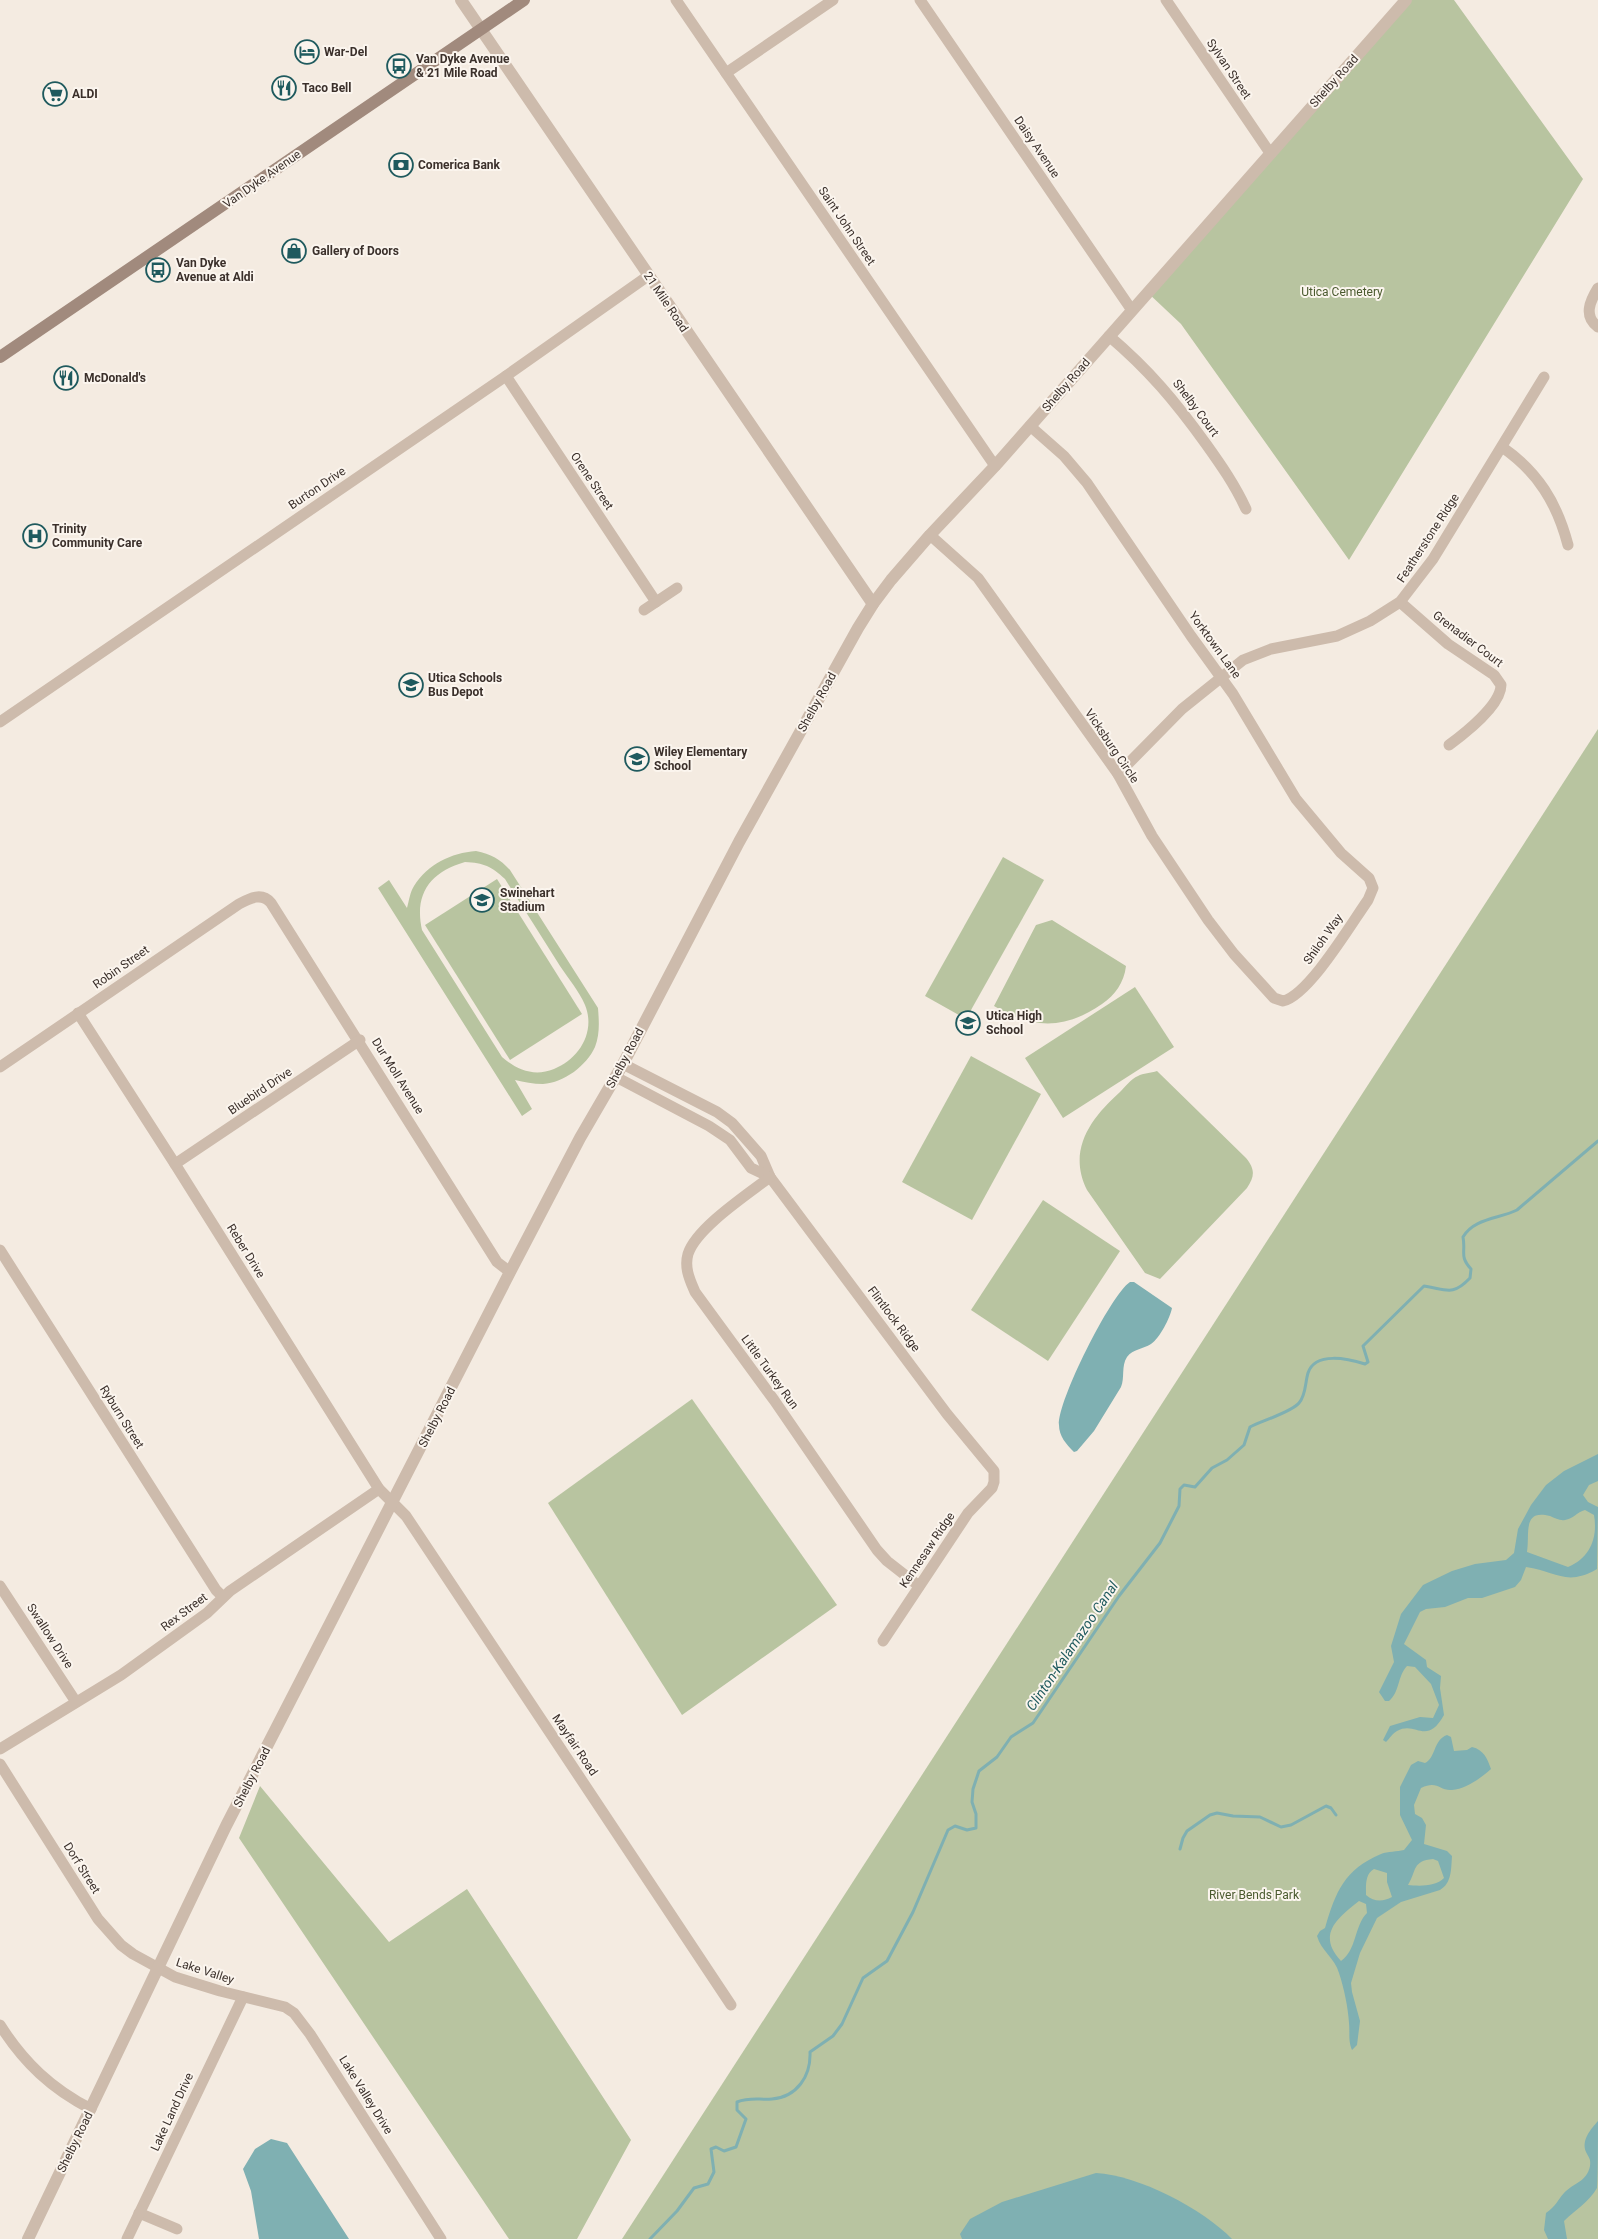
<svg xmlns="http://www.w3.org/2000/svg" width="1598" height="2239" viewBox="0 0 1598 2239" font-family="Roboto,sans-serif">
<rect width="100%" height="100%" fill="#f4ebe1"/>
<g fill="#b8c4a0" fill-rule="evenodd">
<path d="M1406,0H1454L1583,179L1349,560L1181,324L1147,292Z"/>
<path d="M1598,729V2239H622Z"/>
<path d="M476,851C491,854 500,859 510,870L598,1008C599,1021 600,1034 595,1047C587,1065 564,1083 543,1084C533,1084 524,1082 515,1080L532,1109L522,1116L378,888L389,880L407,908C409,901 410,892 414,886C428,864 451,853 476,851ZM465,862C484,863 491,866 505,879C523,908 542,937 560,966C568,978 579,991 585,1005C596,1032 579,1059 554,1069C534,1077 517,1070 502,1057L422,930C414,894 430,872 465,862Z"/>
<path d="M1003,857L1044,880L966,1019L925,996Z"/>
<path d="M497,879L582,1014L510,1060L425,925Z"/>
<path d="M1052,920L1126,966C1124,983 1115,995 1102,1004C1065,1030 1032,1029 994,1006L1036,925Z"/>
<path d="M1135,987L1174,1047L1063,1118L1025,1058Z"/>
<path d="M971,1056L1041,1094L972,1220L902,1182Z"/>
<path d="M1157,1071L1246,1158C1255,1169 1255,1176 1247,1188L1160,1279L1145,1273L1087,1190C1067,1150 1091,1118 1120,1092C1125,1087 1131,1079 1138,1076C1143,1073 1151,1073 1157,1071Z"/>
<path d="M1043,1200L1120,1251L1048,1361L971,1310Z"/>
<path d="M692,1399L837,1605L682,1715L548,1503Z"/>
<path d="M260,1786L389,1942L467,1889L631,2140L577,2239H509L239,1838Z"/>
</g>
<g fill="#7fb0b2" fill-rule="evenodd">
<path d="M1130,1282H1134L1172,1308C1170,1318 1160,1338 1151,1344C1143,1349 1133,1349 1127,1357C1121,1366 1125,1378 1121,1387L1094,1431L1077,1451L1074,1452C1066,1444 1059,1436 1059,1425C1057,1402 1111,1294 1130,1282Z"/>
<path d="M1598,1454V1481L1589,1485L1583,1495L1588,1502L1598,1507L1597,1569C1566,1587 1556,1571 1526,1567L1521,1580L1515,1587L1482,1598H1468L1445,1607L1426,1609L1420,1612L1404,1644L1426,1660L1427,1667L1441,1676L1440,1688L1444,1715C1426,1747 1416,1720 1397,1731C1393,1733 1390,1738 1386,1742L1383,1740L1390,1726L1420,1717L1433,1718L1439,1705L1431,1684L1415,1667L1407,1666C1397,1677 1400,1692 1389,1701H1385L1379,1692L1394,1662L1391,1646L1401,1614L1423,1585L1452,1571L1475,1564L1506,1560L1514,1553L1518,1529L1531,1505L1546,1485L1564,1471ZM1585,1510L1594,1515C1598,1538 1590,1558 1568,1567L1527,1552C1530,1533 1522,1509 1550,1516C1555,1518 1560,1521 1565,1520C1573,1519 1577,1512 1585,1510Z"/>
<path d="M1447,1735L1451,1737L1454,1751L1467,1750L1472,1747C1484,1750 1487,1758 1491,1769C1481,1778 1466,1789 1452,1790C1439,1791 1438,1780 1421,1788L1414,1805L1415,1814L1422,1818L1426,1825L1424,1844L1447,1851L1452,1856C1451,1869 1452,1883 1440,1890L1401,1902L1377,1918L1360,1953L1351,1983L1352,1992L1360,2021L1357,2045L1352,2050C1348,2040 1350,2034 1349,2023C1348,2007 1344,1988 1339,1973C1335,1958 1321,1951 1317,1936L1320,1931L1325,1928C1336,1891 1344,1870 1381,1854C1388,1851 1397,1852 1404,1850L1412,1840L1400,1815V1787L1411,1765L1418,1761L1425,1763C1436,1758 1433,1740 1447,1735ZM1433,1859L1438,1861L1444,1878C1436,1887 1418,1886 1408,1885C1417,1870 1412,1861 1433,1859ZM1374,1869L1387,1873V1882L1392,1897C1383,1902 1374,1902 1366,1895C1366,1885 1365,1874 1374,1869ZM1359,1901L1366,1904L1367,1913C1354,1926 1357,1950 1341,1961C1317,1935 1336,1919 1359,1901Z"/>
<path d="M1598,2121C1598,2132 1598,2182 1597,2188C1589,2202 1575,2210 1564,2221L1567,2239H1548L1544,2230L1546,2213C1556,2206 1557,2201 1564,2193C1573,2183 1587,2182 1590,2166C1591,2159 1589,2158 1586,2152C1581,2140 1591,2129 1598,2121Z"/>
<path d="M271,2139L287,2143L349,2239H259L251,2191L243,2169L255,2149Z"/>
<path d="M1096,2173C1138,2175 1203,2209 1232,2239H962L960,2234L970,2219L1002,2202Z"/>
</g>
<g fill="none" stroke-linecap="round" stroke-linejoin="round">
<g stroke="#7fb0b2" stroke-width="3">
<path d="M1180,1849L1183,1838L1187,1831L1210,1815L1217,1813L1233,1816L1260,1817L1281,1827L1291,1825L1326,1806L1331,1808L1336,1815"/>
<path d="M650,2239L677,2211L694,2188L708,2184L714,2172L711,2149L716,2147L724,2151L736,2147L746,2119L737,2110V2102C750,2097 759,2100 772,2099C797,2097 811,2076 810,2052L833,2036L842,2024L863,1978L887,1961L913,1912L948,1830L955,1826L967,1830L976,1828V1814L972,1802L973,1789L979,1771L997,1757L1011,1737L1033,1723L1119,1596L1160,1543L1179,1506L1180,1489L1184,1485L1195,1487L1212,1468L1227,1460L1244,1445L1250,1427C1261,1421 1292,1412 1299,1403C1306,1395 1305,1383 1308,1373C1315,1351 1349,1359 1365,1364L1368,1362L1363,1346L1424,1286C1446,1289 1452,1297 1470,1278L1471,1269C1459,1256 1466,1252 1463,1237C1474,1218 1499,1219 1517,1210L1598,1141"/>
</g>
<g stroke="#cdbbac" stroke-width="11">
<path d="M676,0L995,466"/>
<path d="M920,0L1131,309"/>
<path d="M1166,0L1270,153"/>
<path d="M726,73L833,0"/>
<path d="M1598,288C1590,301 1583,316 1598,327"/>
<path d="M1109,336C1149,370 1175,401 1206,444C1221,465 1235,485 1246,509"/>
<path d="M506,376L656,602"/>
<path d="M1502,447C1538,472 1557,503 1568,545"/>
<path d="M930,535L978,578L1118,774L1152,836L1208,920L1234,954L1274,998L1283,1001C1309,995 1351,924 1368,900L1373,888L1369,878L1341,853L1296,799L1233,694L1191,636L1087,483L1064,456L1030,426"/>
<path d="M1400,602L1448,644L1494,675L1501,685C1501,705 1464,734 1449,745"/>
<path d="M644,610L677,588"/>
<path d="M0,722L506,376L648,276"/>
<path d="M1118,774L1182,709L1243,660L1271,649L1337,636L1370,621L1400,602L1433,559L1544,377"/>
<path d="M78,1013L175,1164L379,1489L406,1516L731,2005"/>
<path d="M623,1064L717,1112L732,1123L761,1156L770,1177L947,1414L994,1471V1482L992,1488L968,1513L883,1641"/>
<path d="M0,1067L239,904C250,898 262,892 271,903L497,1262L510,1272"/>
<path d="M616,1077L709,1126L730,1140L751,1168L770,1177"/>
<path d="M175,1164L360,1040"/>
<path d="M770,1177C748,1194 696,1228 688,1254C684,1268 690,1280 695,1292L774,1400L877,1550L887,1561L919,1586"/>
<path d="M0,1250L216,1590L223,1597"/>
<path d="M0,1586L76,1702"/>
<path d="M0,1749L121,1675L207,1613L230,1591L379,1489"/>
<path d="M0,1764L98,1919L121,1945L133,1954L175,1977L220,1991L285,2007L294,2013L310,2034L441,2239"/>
<path d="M0,2025C24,2063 52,2089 91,2109"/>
<path d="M139,2213L177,2229"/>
<path d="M127,2239L243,1997"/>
</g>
<g stroke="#cdbbac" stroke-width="12">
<path d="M461,0L873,604"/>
<path d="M28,2239L226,1826L339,1606L510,1272L580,1138L623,1064L739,842L858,628L873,604L891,580L930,535L995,466L1406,0"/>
</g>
<path stroke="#a18a7d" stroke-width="12" d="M0,357L524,0"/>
</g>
<defs>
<g id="hotel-ring" transform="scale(1.25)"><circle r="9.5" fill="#fbf5ee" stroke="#1f5a5e" stroke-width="1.5"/><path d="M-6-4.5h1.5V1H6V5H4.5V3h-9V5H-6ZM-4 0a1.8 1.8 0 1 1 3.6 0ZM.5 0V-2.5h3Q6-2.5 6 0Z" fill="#1f5a5e"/></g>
<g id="bus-ring" transform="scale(1.25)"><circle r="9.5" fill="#fbf5ee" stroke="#1f5a5e" stroke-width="1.5"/><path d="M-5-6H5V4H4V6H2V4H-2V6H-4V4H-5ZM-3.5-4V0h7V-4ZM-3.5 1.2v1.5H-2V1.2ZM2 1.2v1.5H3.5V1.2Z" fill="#1f5a5e"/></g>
<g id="restaurant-ring" transform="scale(1.25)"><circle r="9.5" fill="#fbf5ee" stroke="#1f5a5e" stroke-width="1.5"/><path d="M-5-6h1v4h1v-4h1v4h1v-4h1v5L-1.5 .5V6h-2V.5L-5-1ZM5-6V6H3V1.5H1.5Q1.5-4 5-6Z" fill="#1f5a5e"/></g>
<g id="supermarket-ring" transform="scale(1.25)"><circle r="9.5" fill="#fbf5ee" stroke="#1f5a5e" stroke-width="1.5"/><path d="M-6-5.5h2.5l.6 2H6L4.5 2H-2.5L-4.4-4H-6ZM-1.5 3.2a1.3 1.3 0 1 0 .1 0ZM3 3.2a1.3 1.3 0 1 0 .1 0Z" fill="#1f5a5e"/></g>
<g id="bank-ring" transform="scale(1.25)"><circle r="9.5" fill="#fbf5ee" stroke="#1f5a5e" stroke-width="1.5"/><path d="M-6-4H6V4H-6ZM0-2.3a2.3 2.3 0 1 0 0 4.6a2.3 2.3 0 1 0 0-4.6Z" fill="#1f5a5e"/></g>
<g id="shop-ring" transform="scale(1.25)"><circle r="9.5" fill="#fbf5ee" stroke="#1f5a5e" stroke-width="1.5"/><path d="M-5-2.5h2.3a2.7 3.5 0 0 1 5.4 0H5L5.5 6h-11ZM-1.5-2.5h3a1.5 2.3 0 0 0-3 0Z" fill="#1f5a5e"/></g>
<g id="hospital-ring" transform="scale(1.25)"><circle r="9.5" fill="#fbf5ee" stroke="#1f5a5e" stroke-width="1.5"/><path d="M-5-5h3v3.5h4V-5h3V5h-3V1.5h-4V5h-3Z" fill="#1f5a5e"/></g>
<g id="school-ring" transform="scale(1.25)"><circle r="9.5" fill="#fbf5ee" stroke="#1f5a5e" stroke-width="1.5"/><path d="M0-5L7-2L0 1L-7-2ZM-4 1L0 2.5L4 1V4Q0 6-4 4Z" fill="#1f5a5e"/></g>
</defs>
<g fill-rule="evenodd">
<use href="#hotel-ring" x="307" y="52"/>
<use href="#bus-ring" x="399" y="66"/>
<use href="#restaurant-ring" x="284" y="88"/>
<use href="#supermarket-ring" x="55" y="94"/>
<use href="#bank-ring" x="401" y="165"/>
<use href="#shop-ring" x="294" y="251"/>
<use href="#bus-ring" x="158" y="270"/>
<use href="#restaurant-ring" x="66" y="378"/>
<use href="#hospital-ring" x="35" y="536"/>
<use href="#school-ring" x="411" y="685"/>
<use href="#school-ring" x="637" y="759"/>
<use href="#school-ring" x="482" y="900"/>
<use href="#school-ring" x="968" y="1023"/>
</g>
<g text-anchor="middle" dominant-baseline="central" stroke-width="4" stroke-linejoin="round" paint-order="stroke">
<g font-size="12" font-weight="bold" fill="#3b302b" stroke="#fbf5ee" text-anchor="start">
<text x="324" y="52">War-Del</text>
<text x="416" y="59">Van Dyke Avenue<tspan x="416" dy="14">&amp; 21 Mile Road</tspan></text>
<text x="302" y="88">Taco Bell</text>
<text x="72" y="94">ALDI</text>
<text x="418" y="165">Comerica Bank</text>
<text x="312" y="251">Gallery of Doors</text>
<text x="176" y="263">Van Dyke<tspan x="176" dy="14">Avenue at Aldi</tspan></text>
<text x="84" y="378">McDonald's</text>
<text x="52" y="529">Trinity<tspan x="52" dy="14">Community Care</tspan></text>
<text x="428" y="678">Utica Schools<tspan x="428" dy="14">Bus Depot</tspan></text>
<text x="654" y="752">Wiley Elementary<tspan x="654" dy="14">School</tspan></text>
<text x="500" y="893">Swinehart<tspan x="500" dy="14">Stadium</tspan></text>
<text x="986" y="1016">Utica High<tspan x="986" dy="14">School</tspan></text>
</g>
<g font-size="12" fill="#3b302b" stroke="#fbf5ee">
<text transform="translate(1229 69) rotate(56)">Sylvan Street</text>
<text transform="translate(1334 81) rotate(-48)">Shelby Road</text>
<text transform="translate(1037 147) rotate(56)">Daisy Avenue</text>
<text transform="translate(262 179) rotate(-35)">Van Dyke Avenue</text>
<text transform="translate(847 226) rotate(56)">Saint John Street</text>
<text transform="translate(666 302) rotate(56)">21 Mile Road</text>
<text transform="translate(1066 385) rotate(-49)">Shelby Road</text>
<text transform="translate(1196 408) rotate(53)">Shelby Court</text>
<text transform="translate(592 481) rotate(56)">Orene Street</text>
<text transform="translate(317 488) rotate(-34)">Burton Drive</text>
<text transform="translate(1428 538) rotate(-57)">Featherstone Ridge</text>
<text transform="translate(1468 639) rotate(37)">Grenadier Court</text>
<text transform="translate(1215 645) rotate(54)">Yorktown Lane</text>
<text transform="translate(817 702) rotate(-61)">Shelby Road</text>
<text transform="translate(1112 746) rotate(56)">Vicksburg Circle</text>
<text transform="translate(1323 939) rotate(-55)">Shiloh Way</text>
<text transform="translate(121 967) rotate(-35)">Robin Street</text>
<text transform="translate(625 1058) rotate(-62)">Shelby Road</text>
<text transform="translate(398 1076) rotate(58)">Dur Moll Avenue</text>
<text transform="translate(260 1091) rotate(-34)">Bluebird Drive</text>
<text transform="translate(246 1251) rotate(58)">Reber Drive</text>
<text transform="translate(894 1319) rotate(53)">Flintlock Ridge</text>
<text transform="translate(770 1372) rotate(54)">Little Turkey Run</text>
<text transform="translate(122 1417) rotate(58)">Ryburn Street</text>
<text transform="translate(437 1417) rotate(-63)">Shelby Road</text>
<text transform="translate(927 1550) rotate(-56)">Kennesaw Ridge</text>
<text transform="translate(184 1612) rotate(-37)">Rex Street</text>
<text transform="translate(50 1636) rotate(57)">Swallow Drive</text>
<text transform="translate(575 1745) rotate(56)">Mayfair Road</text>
<text transform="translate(252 1777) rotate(-63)">Shelby Road</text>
<text transform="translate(82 1868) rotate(58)">Dorf Street</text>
<text transform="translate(205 1971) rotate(18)">Lake Valley</text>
<text transform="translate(366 2095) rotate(58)">Lake Valley Drive</text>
<text transform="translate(172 2112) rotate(-65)">Lake Land Drive</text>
<text transform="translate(75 2142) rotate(-64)">Shelby Road</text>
</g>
<g font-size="12" fill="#4a5a2e" stroke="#fbf5ee">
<text x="1342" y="292">Utica Cemetery</text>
<text x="1254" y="1895">River Bends Park</text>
</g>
<g font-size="14" font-style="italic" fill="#1f5a5e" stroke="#fbf5ee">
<text transform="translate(1072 1646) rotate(-56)">Clinton-Kalamazoo Canal</text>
</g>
</g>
</svg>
